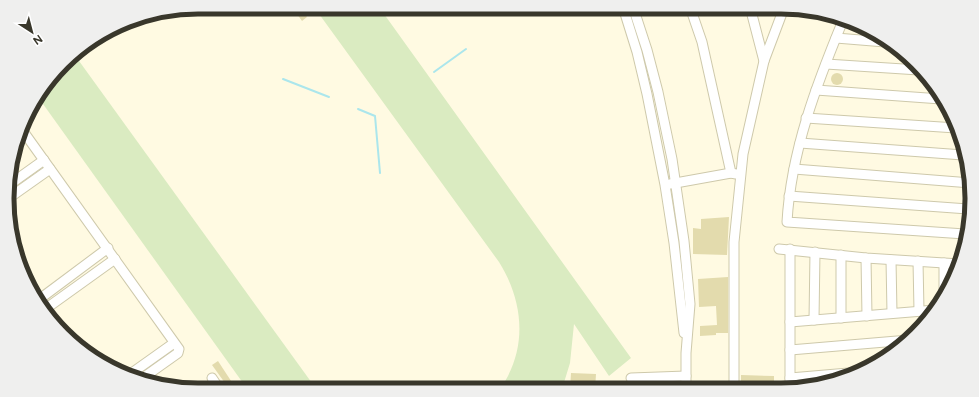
<svg xmlns="http://www.w3.org/2000/svg" width="979" height="397" viewBox="0 0 979 397" font-family="Figtree,sans-serif">
<rect width="100%" height="100%" fill="#fffae2"/>
<g fill="#daebc1">
<path d="M314,7H379L631,358L609,376L574,324L570,363L562,389H500C528,349 524,302 499,262Z"/>
<path d="M72,54H74L317,390H248L38,97Z"/>
</g>
<g fill="none" stroke-linecap="round" stroke-linejoin="round">
<g stroke="#abe6ec" stroke-width="2">
<path d="M434,72L466,49"/>
<path d="M283,79L329,97"/>
<path d="M358,109L375,116L380,173"/>
</g>
</g>
<g fill="#e3dbad">
<path d="M292,7H300L307,17L302,21Z"/>
<circle cx="837" cy="79" r="6"/>
<path d="M729,217L727,255L693,254V228L701,229V219Z"/>
<path d="M728,277V333H716V335L700,336V326L717,325L716,306L699,307L698,279Z"/>
<path d="M218,361L237,390H230L212,365Z"/>
<path d="M571,373L596,374L595,389H570Z"/>
<path d="M741,375L774,376V388L741,389Z"/>
</g>
<g fill="none" stroke-linecap="round" stroke-linejoin="round">
<g stroke="#cec9ab" stroke-width="11">
<g id="minor">
<path d="M623,7L637,52L647,94L665,185L674,243L684,333"/>
<path d="M633,7L647,50L658,92L672,159L684,241L690,304L686,353V389"/>
<path d="M690,7L702,42L731,173"/>
<path d="M844,18C817,83 791,151 787,222L965,234"/>
<path d="M836,38L885,42"/>
<path d="M764,61L784,8"/>
<path d="M826,64L919,70"/>
<path d="M816,90L941,99"/>
<path d="M806,118L956,128"/>
<path d="M23,131L179,349L178,353L140,380"/>
<path d="M800,143L963,155"/>
<path d="M794,169L971,183"/>
<path d="M670,184L731,173L736,174"/>
<path d="M9,185L44,160"/>
<path d="M789,196L968,209"/>
<path d="M9,198L50,169"/>
<path d="M779,249L866,258L960,264"/>
<path d="M866,258L867,316"/>
<path d="M891,260L892,313"/>
<path d="M918,261L919,311"/>
<path d="M944,263V295"/>
<path d="M37,301L108,248"/>
<path d="M44,310L115,259"/>
<path d="M841,318V255"/>
<path d="M814,320L815,252"/>
<path d="M790,322L935,310"/>
<path d="M790,350L909,340"/>
<path d="M129,375L174,343"/>
<path d="M212,378L220,390"/>
<path d="M631,378L686,376"/>
<path d="M790,378L860,372"/>
<path d="M790,388V249"/>
<path d="M734,389V242L743,154L764,61L750,7"/>
</g>
</g>
<use href="#minor" stroke="#fff" stroke-width="9"/>
</g>
<path d="M0 0H979V397H0ZM198 14H781A184 184 0 0 1 965 198V199A184 184 0 0 1 781 383H198A184 184 0 0 1 14 199V198A184 184 0 0 1 198 14Z" fill="#efefee" fill-rule="evenodd"/>
<path fill="none" stroke="#39372b" stroke-width="5" d="M198 14H781A184 184 0 0 1 965 198V199A184 184 0 0 1 781 383H198A184 184 0 0 1 14 199V198A184 184 0 0 1 198 14Z"/>
<g transform="translate(32 32) rotate(144)" stroke="#ffffff" stroke-width="3" paint-order="stroke">
<path d="M0-3L7 15L0 10L-7 15Z" fill="#39372b"/>
<text y="-6" font-size="11" font-weight="bold" text-anchor="middle" fill="#39372b">N</text>
</g>
</svg>
